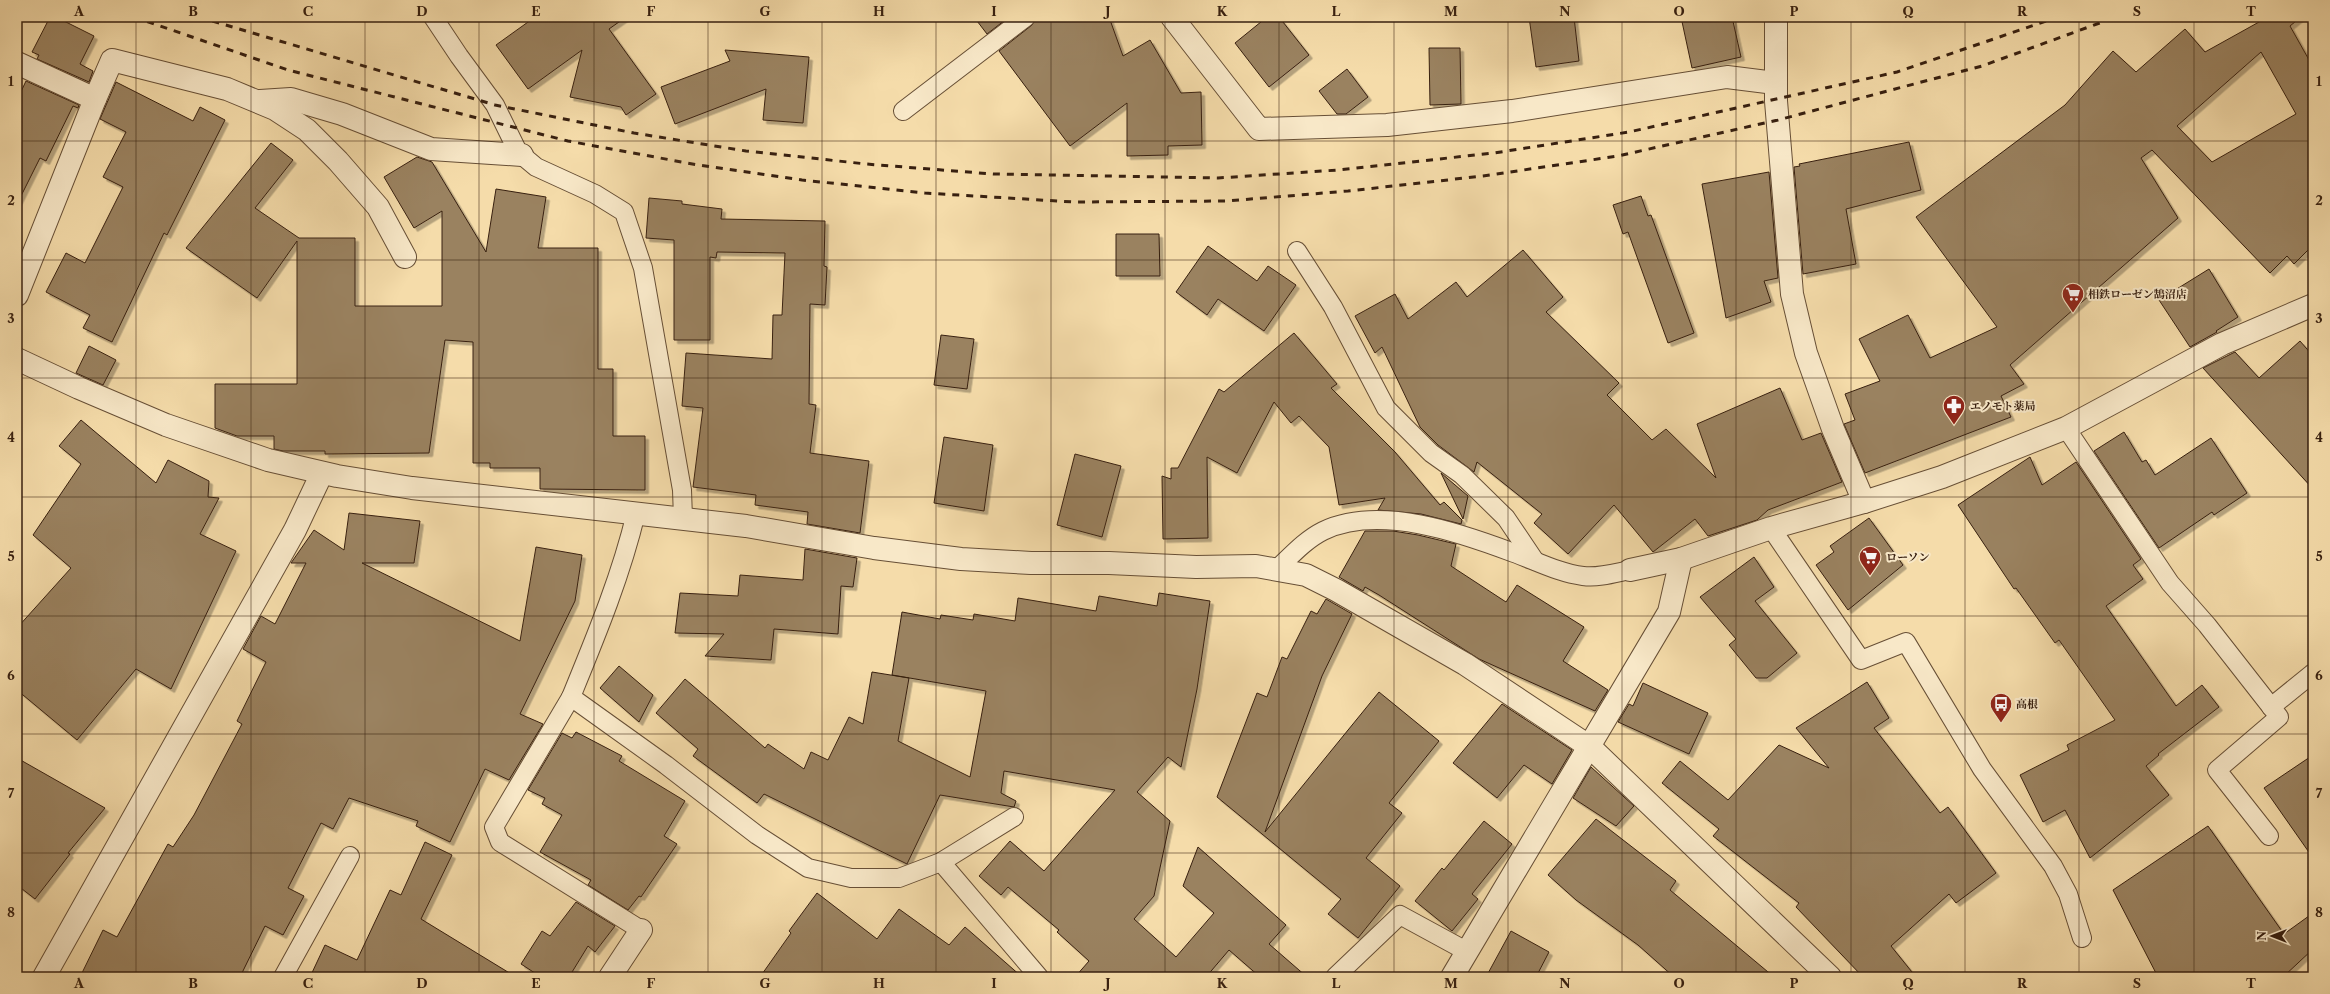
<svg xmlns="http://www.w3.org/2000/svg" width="2330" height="994" viewBox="0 0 2330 994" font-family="'Libre Caslon Text','Noto Serif JP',serif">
<defs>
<filter id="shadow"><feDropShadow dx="3.5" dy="3.5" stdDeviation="0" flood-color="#0004"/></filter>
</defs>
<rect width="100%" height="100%" fill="#f5dcaa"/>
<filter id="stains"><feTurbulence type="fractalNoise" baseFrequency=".005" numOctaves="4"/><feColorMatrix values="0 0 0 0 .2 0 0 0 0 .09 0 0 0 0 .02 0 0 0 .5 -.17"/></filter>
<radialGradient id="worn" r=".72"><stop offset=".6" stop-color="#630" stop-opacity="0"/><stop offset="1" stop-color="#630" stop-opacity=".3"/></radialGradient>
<g fill="#9a8260" stroke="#382010" fill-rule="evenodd" filter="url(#shadow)">
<path d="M50,17H56L94,36L80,64L93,71L89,82L37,59L39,55L32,52Z"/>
<path d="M535,17H626L609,29L656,94L626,115L621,107L570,97L582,50L528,89L496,45Z"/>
<path d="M974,17H1009L987,34Z"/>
<path d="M1036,17H1109L1123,56L1150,40L1181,93L1201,92L1202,145L1168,146V155L1127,156V103L1070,146L999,51L1032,25Z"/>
<path d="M1267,17H1279L1309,55L1269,87L1235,43Z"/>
<path d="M1529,17H1574L1579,61L1536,67Z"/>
<path d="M1681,17H1732L1741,57L1692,68Z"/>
<path d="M2268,17H2301L2290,26L2313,67V245L2294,264L2287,256L2270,273L2152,150L2141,158L2178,218L2010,365L2024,384L2001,396L2011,417L1865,473L1844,424L1855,420L1845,394L1880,381L1859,339L1908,315L1930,358L1997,327L1916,217L2065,105L2113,51L2136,72L2185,29L2205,52ZM2261,52L2296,114L2212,162L2177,126Z"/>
<path d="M1429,48H1460L1461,104L1430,105Z"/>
<path d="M725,50L809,57L803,123L763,120L766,89L675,124L661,87L730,61Z"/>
<path d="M1347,69L1368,97L1346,114H1337L1319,91Z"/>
<path d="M26,81L79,105L78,108L73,106L46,161L40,158L17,204V100Z"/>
<path d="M116,82L193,121L200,107L225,120L167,235L164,233L112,342L83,328L90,315L46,292L66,253L85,263L123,187L103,177L126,132L100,119Z"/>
<path d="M1909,142L1921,190L1846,209L1856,264L1803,274L1794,167L1800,166L1799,164Z"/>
<path d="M271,143L293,160L255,208L299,238H355V306H442V211L414,228L384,177L417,157L432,162L486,252L496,189L546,197L538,248H598V369H613V436H645V490L540,489V468H490V463H473V342L445,340L429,453L325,454V451H283L274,449V436H237L215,428V384H297V241L257,298L186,248Z"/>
<path d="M1769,172L1778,278L1764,281L1771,302L1726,318L1702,184Z"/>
<path d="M1641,196L1648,216L1651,215L1694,333L1668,343L1628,232L1623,234L1613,205Z"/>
<path d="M649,198L682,201V204L722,209L721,219L825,221L824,266L827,267L825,305L810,304L809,404L816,405L810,453L869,461L860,533L807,524L808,512L755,505L756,495L693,487L703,408L682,406L686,353L772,359L773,315H782L785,253L717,252L716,258L710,257V340H674V240L646,238Z"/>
<path d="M1116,234H1159L1160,276H1116Z"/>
<path d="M1208,246L1257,281L1268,266L1296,285L1264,331L1218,299L1207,315L1176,292Z"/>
<path d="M1523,250L1563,297L1546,312L1619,383L1607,395L1652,440L1666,429L1716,478L1697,424L1780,388L1802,440L1821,433L1842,482L1768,510L1757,520L1708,536L1695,519L1653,552L1614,505L1568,554L1534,523L1542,514L1477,462L1474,472L1438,445L1420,427L1382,347L1375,353L1355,316L1395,294L1408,319L1456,282L1467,297Z"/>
<path d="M2209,269L2238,317L2216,331L2217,332L2190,347L2159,300Z"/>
<path d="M1294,333L1337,384L1331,388L1395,452L1440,505L1444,502L1462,520L1461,524L1421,514L1378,510L1385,498L1339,505L1329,447L1299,416L1291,423L1274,402L1237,473L1207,457L1208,538L1163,539L1162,476L1171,479V468H1178L1219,389L1224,392Z"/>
<path d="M941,335L974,339L967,389L934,385Z"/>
<path d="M2300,341L2313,356V489L2203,368L2235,352L2259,378Z"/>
<path d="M89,346L116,360L103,385L76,373Z"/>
<path d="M81,420L156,483L168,460L209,481L208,497L219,498L200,534L236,551L171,689L136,669L77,740L17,690V628L71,568L33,535L81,464L59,446Z"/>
<path d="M2124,432L2142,462L2146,460L2155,475L2211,438L2247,493L2214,515L2212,512L2159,548L2094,451Z"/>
<path d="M944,437L993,445L984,511L934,503Z"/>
<path d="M1075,454L1121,466L1102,537L1057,525Z"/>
<path d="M2030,457L2042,485L2076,462L2141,559L2133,565L2143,579L2106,606L2176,706L2202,685L2219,707L2158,754L2159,755L2146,766L2169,795L2090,858L2065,810L2043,822L2020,775L2069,750L2067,745L2115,720L2059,640L2055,643L2016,588L2014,589L1958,505Z"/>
<path d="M1441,473L1468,496L1463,519Z"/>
<path d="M349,513L420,521L414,563H362L520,641L536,547L582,555L575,601L520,714L543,724L509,780L485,769L450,842L416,826L418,821L349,798L333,829L321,823L288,888L304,896L283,935L265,926L240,977H80L103,930L117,937L168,844L173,847L194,815L242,724L237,721L266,662L243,649L261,616L275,624L306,563H291L314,530L344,550Z"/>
<path d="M1869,518L1903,565L1848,610L1816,565L1834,552L1830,546Z"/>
<path d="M1365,531H1393L1418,535L1456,544L1451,566L1506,602L1517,585L1584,627L1563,661L1608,690L1595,711L1479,659L1379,595L1365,587L1363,591L1339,577Z"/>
<path d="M805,549L857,558L853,587L841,586L838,634L774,629L771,660L705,656L724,634L675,633L680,593L738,596L740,575L803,580Z"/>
<path d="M1754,557L1774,587L1755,601L1797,653L1767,678H1756L1729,645L1736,639L1700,597Z"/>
<path d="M1159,593L1210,601L1197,689L1181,767L1168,757L1137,792L1170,821L1154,896L1134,919L1176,957L1214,913L1183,886L1198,847L1286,925L1269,944L1307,977H1260L1229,950L1206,977H1075L1089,961L1057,932L1059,930L1008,887L1001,895L979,876L1010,841L1044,871L1115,790L1004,771L1001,793L1016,801L1014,807L940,795L907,864L764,794L757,803L693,756L698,749L656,713L685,679L765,748L768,744L804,769L811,752L828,760L849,717L863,724L872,672L909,678L898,741L970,777L986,691L892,675L902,612L940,619L941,615L973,620L974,614L1015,621L1018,598L1096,611L1099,596L1157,606Z"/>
<path d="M1326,599L1352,614L1322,676L1265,832L1379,692L1439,741L1389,803L1402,813L1366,858L1400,886L1358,938L1328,914L1341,899L1217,797L1257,693L1267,697L1282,657L1287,659L1311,611L1317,614Z"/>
<path d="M619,666L653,695L639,722L600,688Z"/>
<path d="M1867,682L1889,718L1874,728L1940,813L1948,807L1996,873L1956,903L1949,894L1891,946L1916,977H1863L1796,907L1799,903L1713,836L1719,829L1662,783L1680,761L1728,800L1779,745L1829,768L1796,728Z"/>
<path d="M1643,683L1708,713L1689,754L1618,722L1629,704L1633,706Z"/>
<path d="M1502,704L1572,750L1552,784L1524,765L1497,798L1453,763Z"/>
<path d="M576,732L622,756L619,761L685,801L664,836L677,844L641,897L639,896L628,910L588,885L591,880L540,852L562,815L542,804L545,798L528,790L562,733L572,738Z"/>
<path d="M2313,755V858L2264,788Z"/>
<path d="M17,758L105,808L68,853L70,854L35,899L17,885Z"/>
<path d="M1591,767L1634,806L1616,826L1573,798Z"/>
<path d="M1596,819L1676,881L1670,890L1774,977H1674L1638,945L1576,900L1548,875Z"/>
<path d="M1484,821L1512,844L1472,894L1478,899L1452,931L1415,901L1442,868L1444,870Z"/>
<path d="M2208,826L2284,934L2313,913V949L2283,977H2158L2113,890Z"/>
<path d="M425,842L452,855L421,919L516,977H310L325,945L357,960L390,890L401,895Z"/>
<path d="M817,893L877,939L899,909L949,945L965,927L1022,977H760L791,933L789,931Z"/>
<path d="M576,902L615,926L595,952L588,946L569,977H541L521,964L542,931L550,936Z"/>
<path d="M1511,931L1549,952L1536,977H1486Z"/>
</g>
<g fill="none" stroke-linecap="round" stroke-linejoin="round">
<g stroke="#674f36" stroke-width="20">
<g id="lane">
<path d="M433,17L459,56L495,105L518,152L536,167L595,194L624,212L643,268L682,490L683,518"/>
<path d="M903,111L1026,17"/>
<path d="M1297,251L1333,307L1386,408L1431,453L1462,475L1506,518L1535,561"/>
<path d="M2066,428L2170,583L2207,625L2279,717L2217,770L2269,836"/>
<path d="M636,513C621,576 596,636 571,697L666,765L757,835L808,868L851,878H899L941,862L1014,817"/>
<path d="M1771,528L1861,660L1906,642L1982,769L2053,866L2068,894L2082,938"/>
<path d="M1277,569C1291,556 1305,540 1323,531C1379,504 1461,533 1514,553C1536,561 1559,573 1583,576C1599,578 1615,573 1630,570"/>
<path d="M571,697L494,827L500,842L641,930"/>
<path d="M2271,707L2313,673"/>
<path d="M941,862L1039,977"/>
<path d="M283,977L350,856"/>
<path d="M1335,977L1400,915L1468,952"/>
</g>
</g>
<g stroke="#674f36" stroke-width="24">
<g id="street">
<path d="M1172,17L1259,129L1387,125L1512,111L1727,77L1775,83"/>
<path d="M1776,17V101L1792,294L1806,353L1833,429L1864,502L1942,477L2066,428L2222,344L2313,305"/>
<path d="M17,63L95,99L17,295"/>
<path d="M95,99L112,60L227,89L275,109L307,130L338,161L378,207L405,257"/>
<path d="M260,101L291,99L342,114L431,149L522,155"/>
<path d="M17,359L79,388L166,425L268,460L337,476L412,488L746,526L874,548L961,559L1031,563H1109L1196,567L1256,566L1306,575L1336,590L1465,664L1590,747L1830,977"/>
<path d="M1630,570L1681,559L1771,528L1864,502"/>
<path d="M44,977L295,530L322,473"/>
<path d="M610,977L641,930"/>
<path d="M1452,977L1669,612L1681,559"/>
</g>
</g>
<use href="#lane" stroke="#f8e8c8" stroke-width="18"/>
<use href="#street" stroke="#f8e8c8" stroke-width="22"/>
<g stroke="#382010" stroke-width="3" stroke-dasharray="7 7" stroke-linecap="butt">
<path d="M134,17L288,70L568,141L698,165L802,180L925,193L1074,202L1227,201L1348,191L1483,176L1618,156L1778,120L1982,66L2116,17"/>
<path d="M199,17L495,105L634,133L746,151L866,164L993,174L1218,178L1338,170L1494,153L1629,132L1897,72L2058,17"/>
</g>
</g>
<path fill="none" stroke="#382010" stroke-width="1" stroke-opacity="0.55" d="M136,17V977M251,17V977M365,17V977M479,17V977M594,17V977M708,17V977M822,17V977M936,17V977M1051,17V977M1165,17V977M1279,17V977M1394,17V977M1508,17V977M1622,17V977M1736,17V977M1851,17V977M1965,17V977M2079,17V977M2194,17V977M17,141H2313M17,260H2313M17,378H2313M17,497H2313M17,616H2313M17,734H2313M17,853H2313"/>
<defs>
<g id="supermarket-pin" transform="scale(1.15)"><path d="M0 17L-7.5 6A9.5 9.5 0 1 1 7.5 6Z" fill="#8f2418" stroke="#f8e8c8"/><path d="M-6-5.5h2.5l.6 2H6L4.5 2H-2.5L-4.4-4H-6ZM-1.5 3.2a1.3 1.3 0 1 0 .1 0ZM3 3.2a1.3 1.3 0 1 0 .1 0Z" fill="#fff"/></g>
<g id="pharmacy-pin" transform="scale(1.15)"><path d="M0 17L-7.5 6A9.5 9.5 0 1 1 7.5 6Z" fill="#8f2418" stroke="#f8e8c8"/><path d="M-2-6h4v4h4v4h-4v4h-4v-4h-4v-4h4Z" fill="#fff"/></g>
<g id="bus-pin" transform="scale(1.15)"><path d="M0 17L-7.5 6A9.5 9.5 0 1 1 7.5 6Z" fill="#8f2418" stroke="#f8e8c8"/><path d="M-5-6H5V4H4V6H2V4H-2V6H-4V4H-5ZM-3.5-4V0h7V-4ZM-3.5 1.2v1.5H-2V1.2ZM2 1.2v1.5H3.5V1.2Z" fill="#fff"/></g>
</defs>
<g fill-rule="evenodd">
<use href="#supermarket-pin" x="2073" y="294"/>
<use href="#pharmacy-pin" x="1954" y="406"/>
<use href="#supermarket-pin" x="1870" y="557"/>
<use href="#bus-pin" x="2001" y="704"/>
</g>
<g text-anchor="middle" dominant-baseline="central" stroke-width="4" stroke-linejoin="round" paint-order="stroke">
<g font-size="11" font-weight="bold" fill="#382010" stroke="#f8e8c8" text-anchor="start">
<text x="2088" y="294">相鉄ローゼン鵠沼店</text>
<text x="1970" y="406">エノモト薬局</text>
<text x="1886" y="557">ローソン</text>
<text x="2016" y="704">高根</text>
</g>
</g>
<rect width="2330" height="994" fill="none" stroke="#f5dcaa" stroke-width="44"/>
<g transform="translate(2272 936) rotate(270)" stroke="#f8e8c8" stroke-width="3" paint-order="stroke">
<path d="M0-3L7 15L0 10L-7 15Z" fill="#382010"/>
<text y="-6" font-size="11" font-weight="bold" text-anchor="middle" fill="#382010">N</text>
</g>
<rect x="22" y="22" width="2286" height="950" fill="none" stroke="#382010" stroke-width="1.5"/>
<g font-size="13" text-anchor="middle" font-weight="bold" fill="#382010">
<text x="79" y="16">A</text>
<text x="193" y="16">B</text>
<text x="308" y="16">C</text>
<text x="422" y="16">D</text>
<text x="536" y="16">E</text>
<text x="651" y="16">F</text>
<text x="765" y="16">G</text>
<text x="879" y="16">H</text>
<text x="994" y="16">I</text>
<text x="1108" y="16">J</text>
<text x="1222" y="16">K</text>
<text x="1336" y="16">L</text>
<text x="1451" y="16">M</text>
<text x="1565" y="16">N</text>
<text x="1679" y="16">O</text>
<text x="1794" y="16">P</text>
<text x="1908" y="16">Q</text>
<text x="2022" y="16">R</text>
<text x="2137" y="16">S</text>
<text x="2251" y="16">T</text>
<text x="11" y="86">1</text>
<text x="2319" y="86">1</text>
<text x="11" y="205">2</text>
<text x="2319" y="205">2</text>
<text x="11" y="323">3</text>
<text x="2319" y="323">3</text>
<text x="11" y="442">4</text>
<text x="2319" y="442">4</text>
<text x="11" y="561">5</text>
<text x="2319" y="561">5</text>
<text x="11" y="680">6</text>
<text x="2319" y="680">6</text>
<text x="11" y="798">7</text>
<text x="2319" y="798">7</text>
<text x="11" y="917">8</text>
<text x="2319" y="917">8</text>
<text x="79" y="988">A</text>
<text x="193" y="988">B</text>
<text x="308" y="988">C</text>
<text x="422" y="988">D</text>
<text x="536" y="988">E</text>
<text x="651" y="988">F</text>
<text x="765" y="988">G</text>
<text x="879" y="988">H</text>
<text x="994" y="988">I</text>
<text x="1108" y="988">J</text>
<text x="1222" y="988">K</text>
<text x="1336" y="988">L</text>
<text x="1451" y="988">M</text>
<text x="1565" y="988">N</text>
<text x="1679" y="988">O</text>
<text x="1794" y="988">P</text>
<text x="1908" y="988">Q</text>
<text x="2022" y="988">R</text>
<text x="2137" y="988">S</text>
<text x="2251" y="988">T</text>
</g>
<rect width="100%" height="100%" filter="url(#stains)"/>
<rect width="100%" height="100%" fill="url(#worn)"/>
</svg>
